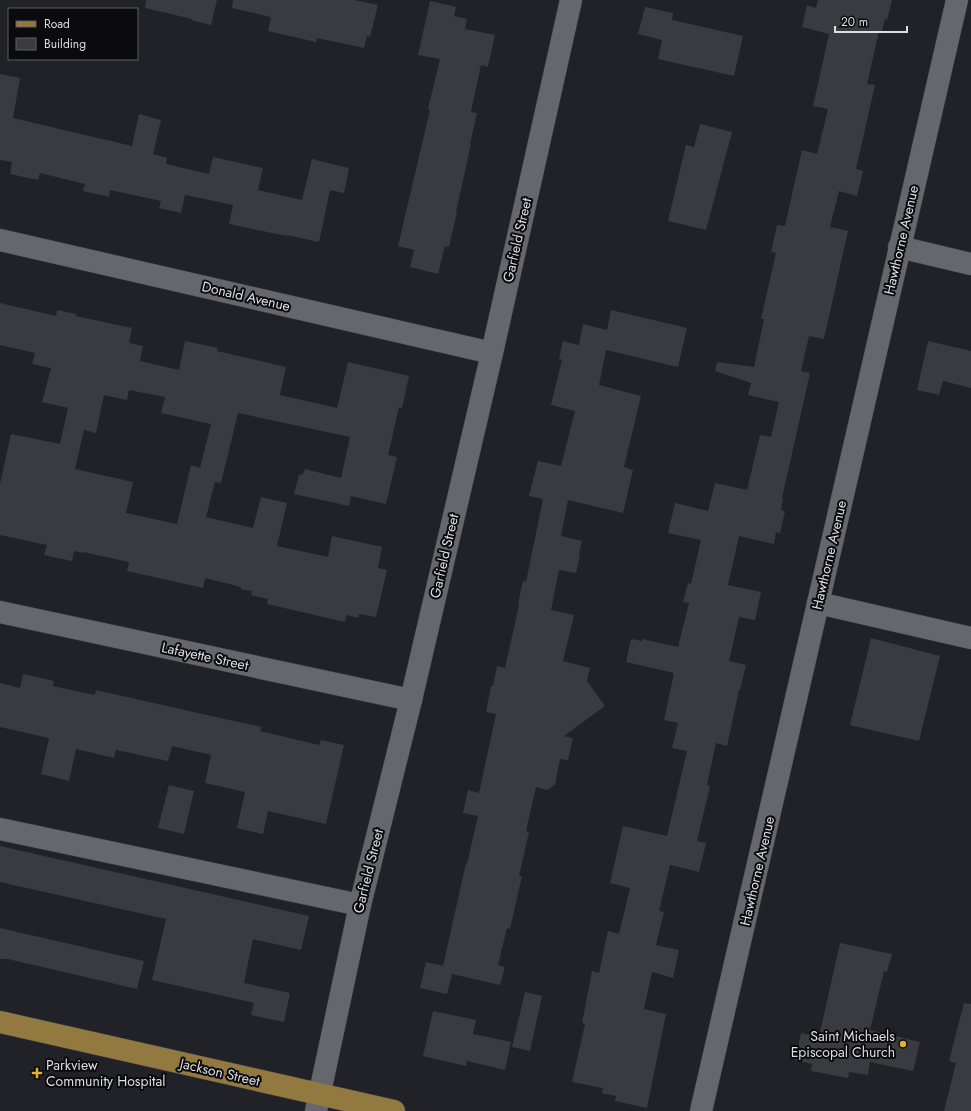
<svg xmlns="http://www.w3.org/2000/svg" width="971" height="1111" viewBox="0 0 971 1111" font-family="Jost,sans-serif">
<rect width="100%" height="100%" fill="#212228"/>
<g fill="#3a3b41" fill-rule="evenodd">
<path d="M146,0H217L211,25L191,20L192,19L145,8Z"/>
<path d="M233,0H354L378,5L370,37L367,36L364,48L317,38L316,42L268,31L271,17L232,8Z"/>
<path d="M818,0H892L887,20L885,19L882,31H879L867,84L875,85L856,169L863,171L857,196L839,191L830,227L848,231L824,339L809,336L801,371L810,373L782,498L783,499L781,510L785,511L780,534L776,532L774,544L739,536L728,585L761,592L755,620L739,617L729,661L746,665L740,690H739L727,746L716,743L707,785L710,786L697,841L706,843L699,872L670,865L659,911L664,912L656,945L679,950L673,978L652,972L644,1009L666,1014L647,1108L615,1101L616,1096L602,1093L603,1088L572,1082L585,1024L582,1023L592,971L599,973L608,931L619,934L630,888L610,883L623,826L667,836L687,751L672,748L678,723L664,720L674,673L626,662L631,639L642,641V639L678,647L689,603L683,602L688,583L691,584L701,540L668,533L675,503L708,511L715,483L747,490L760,435L771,437L779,402L748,395L751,383L715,371L717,362L754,367L764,319H761L776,253L771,252L777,225L785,226L802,150L817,154L828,109L813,106L829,34L802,27L807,5L816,8Z"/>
<path d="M430,1L456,7L454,16L467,19L465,29L495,35L488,67L481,65L471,112L477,113L470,144H471L456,212H457L449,247L445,246L438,274L410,267L414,250L398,246L430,110L428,109L440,59L418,55Z"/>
<path d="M645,7L673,13L672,20L743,36L734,76L658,59L662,40L638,34Z"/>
<path d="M0,74L20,78L13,118L132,146L139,114L161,120L153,154L167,158L166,164L209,174L213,157L263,168L258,190L302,200L312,159L349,168L344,193L330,190L319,242L287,235V236L229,224L233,205L185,195L181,213L159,208L161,201L110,190L109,197L83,191L85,184L40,173L38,180L10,174L12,162L0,160Z"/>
<path d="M700,124L732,132L706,230L668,221L686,145L694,147Z"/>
<path d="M0,303L56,316L57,310L76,314V316L132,328L129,343L143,346L140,361L179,370L185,341L218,348L217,351L286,367L280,395L337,408L348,362L409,376L402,408L399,407L388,455L397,457L386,504L351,496L349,506L294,494L299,475L303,474L305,469L341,478L350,437L238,413L221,483L215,482L206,517L253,528L261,497L287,503L277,546L328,557L332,536L382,547L378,568L387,570L376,617L359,614L358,618L346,615L345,622L267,604L268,599L251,595L252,591L241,589V587L205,578L203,588L127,571L129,562L83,552V553L74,551L72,561L44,555L47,545L0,535V484L11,434L60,444L68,408L42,402L51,368L32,364L35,353L0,345ZM129,390L165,397L161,413L211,424L200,468L191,465L177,524L126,513L133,482L75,469L84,430L96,433L104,395L127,400Z"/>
<path d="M611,310L687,328L678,367L606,350L599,385L641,396L624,467L633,470L623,513L568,500L561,536L582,541L579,554H580L576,573L559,570L551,610L574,615L563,661L590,668L587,681L605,706L564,736L573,738L568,760L560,759L555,785L547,790L536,787L526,831L529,832L519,876H522L510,929L507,928L498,965L505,967L500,985L452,974L447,994L420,988L426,962L443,966L466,863L467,864L478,816L463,813L468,790L479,793L496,714L486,712L491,686H493L497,666L505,668L519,605L518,604L523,581L526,582L543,499L529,496L538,461L561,466L575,411L551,405L562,360L559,359L563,341L579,345L583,324L607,330Z"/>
<path d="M928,341L971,351V388L943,381L939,395L917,390Z"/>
<path d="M871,638L940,656L919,741L850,725Z"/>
<path d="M23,674L54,681L53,686L95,695L96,690L220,718L262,727L260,731L319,745L321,740L344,745L326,824L268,811L263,834L237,828L245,792L205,783L211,755L172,746L168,761L116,750L114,758L76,749L69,781L41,774L49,738L0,727V683L20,688Z"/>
<path d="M169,785L194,791L184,834L158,828Z"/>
<path d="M0,846L309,916L301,950L253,939L244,983L290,993L284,1022L251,1015L254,1003L152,980L166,919L0,882Z"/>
<path d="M0,928L144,961L137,989L8,959H0Z"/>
<path d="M840,943L892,954L887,972L884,971L870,1030L920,1042L913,1071L870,1062L868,1075L849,1072L848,1078L811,1071L812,1064L795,1060L801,1033L819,1037Z"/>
<path d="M525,992L542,996L530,1051L512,1047Z"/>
<path d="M964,1003L971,1004V1111H944L956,1063L949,1061Z"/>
<path d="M433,1011L476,1020L473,1034L511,1042L505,1070L467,1061L466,1066L423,1056Z"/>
</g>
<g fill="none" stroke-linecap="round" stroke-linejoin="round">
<g stroke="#3e3e43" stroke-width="23">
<g id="minor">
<path d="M0,240L492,353"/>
<path d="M899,247L971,264"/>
<path d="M818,603L971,638"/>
<path d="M0,612L411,700"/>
<path d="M0,829L360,905"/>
<path d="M316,1111L360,905L411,700L492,353L571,0"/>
<path d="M701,1111C788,741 870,370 957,0"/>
</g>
</g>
<g stroke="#3e3e43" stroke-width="23">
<path id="major" d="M0,1022L394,1111"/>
</g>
<use href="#minor" stroke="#66676e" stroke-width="22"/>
<use href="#major" stroke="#927940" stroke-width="22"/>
</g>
<g fill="#e4ae35" stroke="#0b0b0e" stroke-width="1.5">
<circle cx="903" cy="1044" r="4"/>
<path d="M35 1067h4v4h4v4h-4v4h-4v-4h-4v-4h4z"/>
</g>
<g text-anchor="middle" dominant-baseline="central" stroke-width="4" stroke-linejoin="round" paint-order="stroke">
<g font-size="14" fill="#dedee2" stroke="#0b0b0e">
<text transform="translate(517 240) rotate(-77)">Garfield Street</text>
<text transform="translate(901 240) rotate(-77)">Hawthorne Avenue</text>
<text transform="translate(246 296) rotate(13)">Donald Avenue</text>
<text transform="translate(829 555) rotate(-77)">Hawthorne Avenue</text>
<text transform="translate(444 556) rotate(-77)">Garfield Street</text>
<text transform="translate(205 656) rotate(12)">Lafayette Street</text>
<text transform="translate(368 871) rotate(-76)">Garfield Street</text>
<text transform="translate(757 871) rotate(-77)">Hawthorne Avenue</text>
<text transform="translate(220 1072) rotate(13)">Jackson Street</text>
</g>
<g font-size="14" fill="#dedee2" stroke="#0b0b0e" text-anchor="end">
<text x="895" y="1036">Saint Michaels<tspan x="895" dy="16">Episcopal Church</tspan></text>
<text x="46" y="1065" text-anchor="start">Parkview<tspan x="46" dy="16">Community Hospital</tspan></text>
</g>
</g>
<rect x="8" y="8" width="130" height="52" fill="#0b0b0e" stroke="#5f5f63"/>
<rect x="16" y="21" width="20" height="6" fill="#927940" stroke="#5f5f63"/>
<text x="44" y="28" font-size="12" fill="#dedee2">Road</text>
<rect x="16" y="38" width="20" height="12" fill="#3a3b41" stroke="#5f5f63"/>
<text x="44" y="48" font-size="12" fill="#dedee2">Building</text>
<path d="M835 26v6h72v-6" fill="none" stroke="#dedee2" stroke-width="2"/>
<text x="841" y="26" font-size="12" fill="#dedee2" stroke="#0b0b0e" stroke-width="3" paint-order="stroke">20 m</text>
</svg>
